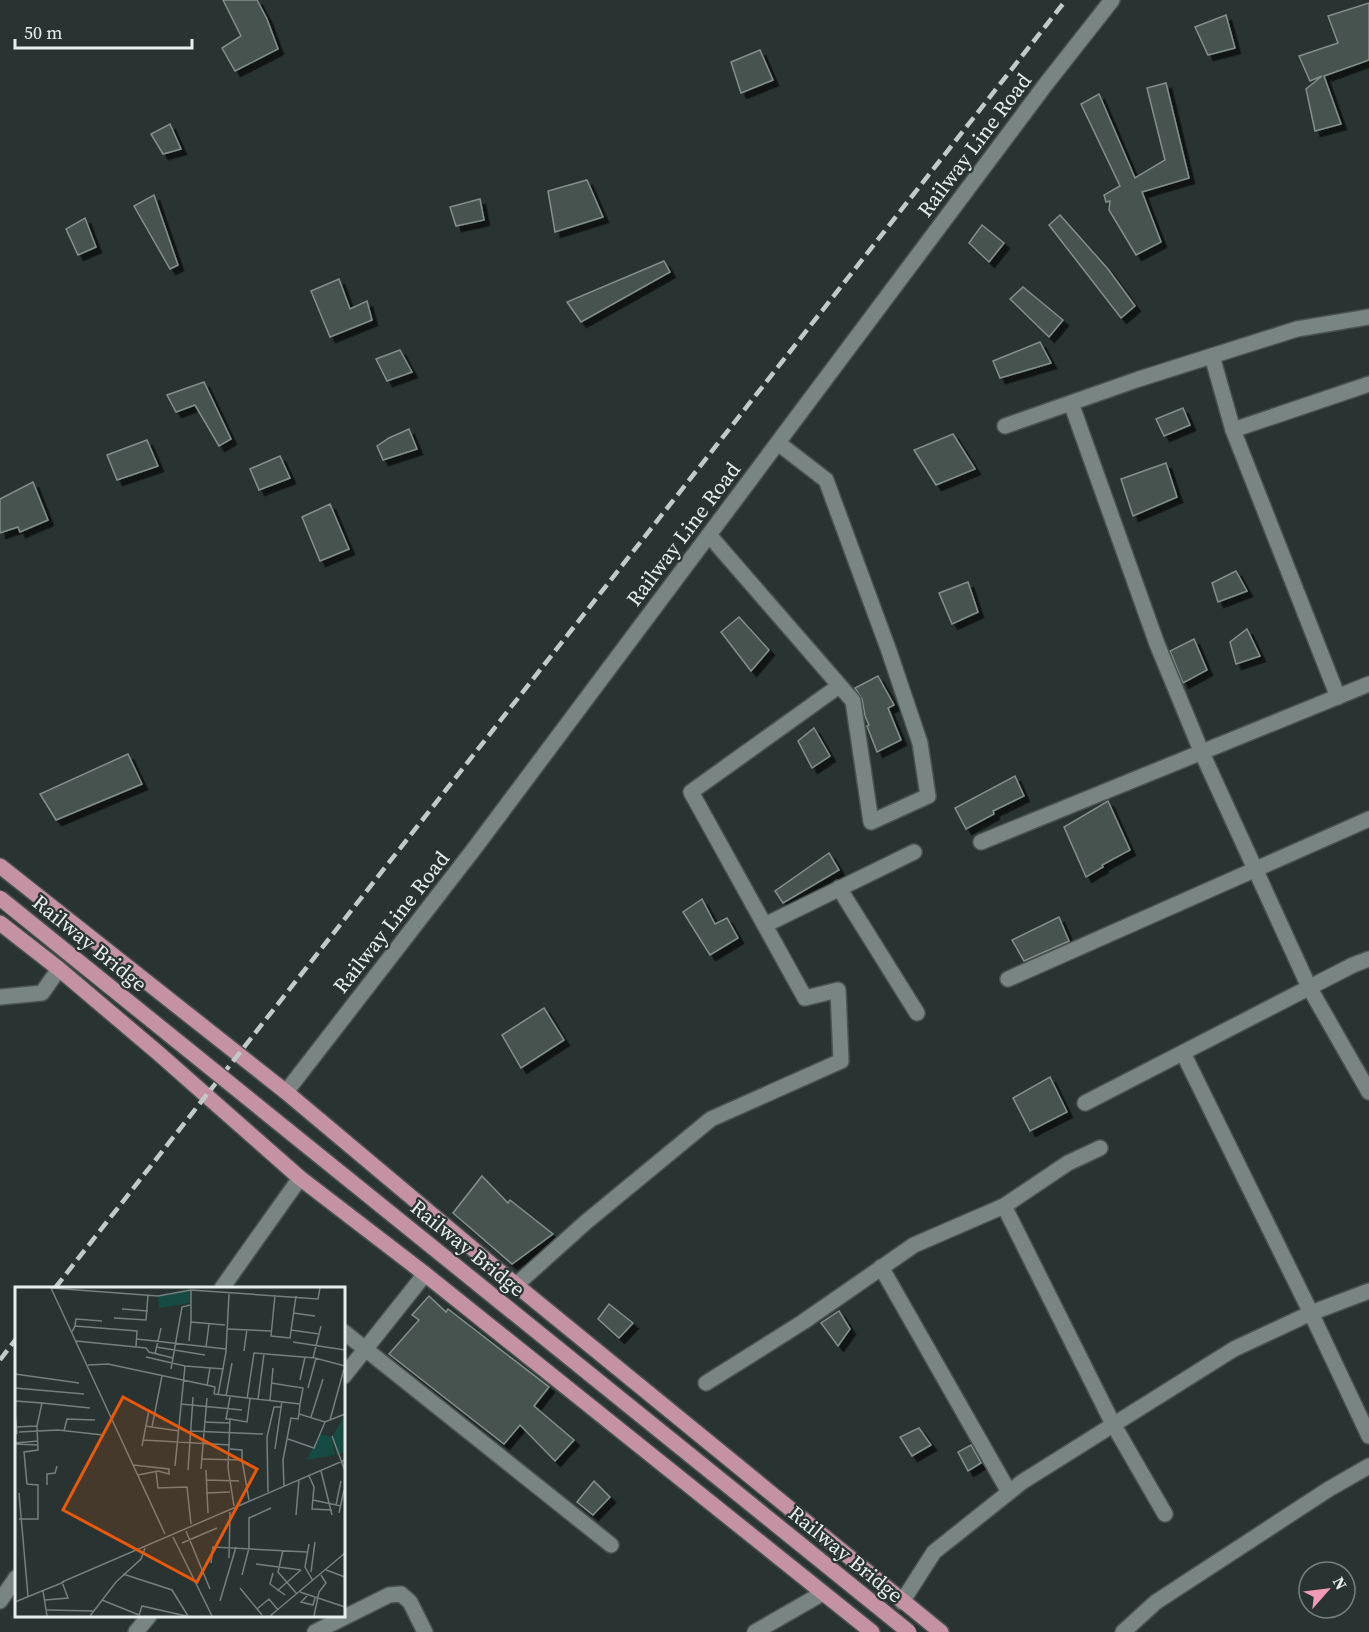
<svg xmlns="http://www.w3.org/2000/svg" width="1369" height="1632" viewBox="0 0 1369 1632" font-family="'Source Serif 4',serif">
<defs>
<filter id="shadow"><feDropShadow dx="5.5" dy="5.5" stdDeviation="0" flood-color="#0009"/></filter>
</defs>
<rect width="100%" height="100%" fill="#293432"/>
<g fill="#47524f" stroke="#828f8c" stroke-width="1.5" filter="url(#shadow)">
<path d="M223,0H257L267,19L278,49L235,71L222,48L241,36Z"/>
<path d="M1369,3V60L1324,76L1341,124L1315,131L1306,89L1322,76L1310,81L1299,56L1338,43L1328,16Z"/>
<path d="M1226,15L1235,48L1208,55L1195,27Z"/>
<path d="M760,50L773,80L741,93L731,62Z"/>
<path d="M1166,83L1189,178L1142,192L1161,242L1136,255L1109,210L1110,201L1106,202L1104,195L1120,186L1081,104L1099,94L1135,178L1165,160L1147,88Z"/>
<path d="M170,124L181,149L163,154L151,134Z"/>
<path d="M587,180L603,217L555,232L548,191Z"/>
<path d="M154,195L178,265L170,269L134,206Z"/>
<path d="M480,199L484,220L456,226L450,207Z"/>
<path d="M1060,215L1108,269L1135,306L1121,318L1049,225Z"/>
<path d="M85,218L96,247L78,255L66,229Z"/>
<path d="M982,225L1004,243L989,262L969,243Z"/>
<path d="M664,261L670,272L581,322L567,302Z"/>
<path d="M339,279L350,309L367,301L372,320L330,337L311,291Z"/>
<path d="M1023,287L1063,320L1049,337L1010,299Z"/>
<path d="M1040,342L1051,363L1000,378L993,361Z"/>
<path d="M400,350L412,372L387,381L376,359Z"/>
<path d="M204,382L231,439L219,446L195,405L176,412L167,395Z"/>
<path d="M1183,408L1190,425L1164,436L1156,419Z"/>
<path d="M409,429L417,449L383,460L377,446L389,438Z"/>
<path d="M953,434L975,469L936,485L914,450Z"/>
<path d="M147,440L158,466L117,480L107,455Z"/>
<path d="M280,456L290,478L259,490L250,469Z"/>
<path d="M1166,463L1177,497L1133,516L1121,479Z"/>
<path d="M33,482L48,520L20,532L18,527L0,533V499Z"/>
<path d="M330,504L349,549L320,561L302,517Z"/>
<path d="M1236,571L1247,591L1218,602L1212,583Z"/>
<path d="M968,582L978,612L952,624L939,593Z"/>
<path d="M739,617L769,650L751,671L721,632Z"/>
<path d="M1247,629L1260,656L1236,664L1230,642Z"/>
<path d="M1194,639L1207,670L1183,683L1170,651Z"/>
<path d="M878,676L894,705L888,708L901,740L877,752L867,726L869,725L865,716L862,699L855,688Z"/>
<path d="M814,728L830,756L812,768L798,741Z"/>
<path d="M128,754L142,784L56,820L40,794Z"/>
<path d="M1015,776L1024,796L993,811L994,814L966,829L955,808Z"/>
<path d="M1108,801L1130,850L1102,865L1103,867L1086,877L1064,827Z"/>
<path d="M829,853L839,870L783,903L775,891Z"/>
<path d="M702,899L715,924L727,918L738,938L710,955L683,912Z"/>
<path d="M1059,917L1069,941L1024,961L1012,940Z"/>
<path d="M544,1008L564,1040L521,1068L502,1035Z"/>
<path d="M1050,1077L1067,1112L1030,1131L1013,1098Z"/>
<path d="M482,1176L508,1203L510,1200L553,1234L512,1264L453,1213Z"/>
<path d="M429,1296L446,1312L448,1309L549,1387L534,1406L574,1440L555,1461L520,1425L504,1444L389,1354L419,1320L412,1315Z"/>
<path d="M609,1304L633,1323L619,1338L598,1319Z"/>
<path d="M839,1311L850,1329L838,1346L821,1323Z"/>
<path d="M919,1428L931,1445L912,1456L900,1437Z"/>
<path d="M971,1445L981,1463L968,1471L958,1452Z"/>
<path d="M594,1481L610,1497L593,1515L577,1502Z"/>
</g>
<g fill="none" stroke-linecap="round" stroke-linejoin="round">
<g stroke="#4a5250" stroke-width="18">
<g id="minor">
<path d="M1212,356L1233,430L1338,697"/>
<path d="M1071,403L1157,644L1202,753L1309,987L1369,1092"/>
<path d="M1005,426L1139,379L1297,329L1369,317"/>
<path d="M1233,430L1369,384"/>
<path d="M709,535L853,701L871,822L928,796L920,743L889,651L826,480L778,443"/>
<path d="M981,842L1369,684"/>
<path d="M839,888L917,1013"/>
<path d="M765,925L914,852"/>
<path d="M1008,979L1369,819"/>
<path d="M0,997L42,993L59,969"/>
<path d="M1183,1053L1311,1313L1369,1436"/>
<path d="M286,1092L474,849L1046,84L1112,0"/>
<path d="M1085,1103L1353,965L1369,959"/>
<path d="M1004,1206L1113,1424L1165,1514"/>
<path d="M881,1267L1009,1492"/>
<path d="M516,1285L586,1222L711,1119L841,1061L838,990L805,998L691,792L839,686"/>
<path d="M222,1288L300,1178"/>
<path d="M344,1332L611,1545"/>
<path d="M344,1376L425,1274"/>
<path d="M706,1383L803,1322L914,1245L1004,1206L1068,1163L1100,1148"/>
<path d="M0,1601L16,1578"/>
<path d="M902,1602L934,1552L1022,1482L1234,1349L1311,1313L1369,1291"/>
<path d="M136,1632L149,1616"/>
<path d="M315,1632L389,1595L401,1594L410,1602L425,1632"/>
<path d="M755,1632L823,1593"/>
<path d="M1123,1632L1156,1602L1329,1489L1369,1466"/>
</g>
</g>
<g stroke="#4a5250" stroke-width="18">
<g id="primary">
<path d="M0,866L286,1092L516,1285L941,1632"/>
<path d="M0,923L59,969L157,1052L300,1178L425,1274L872,1632"/>
</g>
</g>
<use href="#minor" stroke="#798582" stroke-width="15"/>
<use href="#primary" stroke="#c492a3" stroke-width="15"/>
<g stroke="#c2cac8" stroke-width="4.5" stroke-dasharray="12 6" stroke-linecap="butt">
<path d="M55,1288L1066,0"/>
<path d="M0,1360L16,1339"/>
</g>
<g stroke="#4a5250" stroke-width="18" stroke-linecap="butt">
<path id="primary-bridge" d="M0,898L909,1632"/>
</g>
<use href="#primary-bridge" stroke="#c492a3" stroke-width="15"/>
</g>
<g text-anchor="middle" dominant-baseline="central" stroke-width="4.5" stroke-linejoin="round" paint-order="stroke">
<g font-size="21" fill="#e8efed" stroke="#293432">
<text transform="translate(974 145) rotate(-53)">Railway Line Road</text>
<text transform="translate(683 534) rotate(-53)">Railway Line Road</text>
<text transform="translate(391 922) rotate(-52)">Railway Line Road</text>
<text transform="translate(90 943) rotate(39)">Railway Bridge</text>
<text transform="translate(468 1248) rotate(39)">Railway Bridge</text>
<text transform="translate(846 1554) rotate(39)">Railway Bridge</text>
</g>
</g>
<g transform="translate(15 1287)">
<rect width="330" height="330" fill="#293432"/>
<path d="M175,4V16L144,21L143,9ZM330,128V164L322,168L317,150ZM306,147L316,150L320,168L291,173Z" fill="#154b43"/>
<path fill="none" stroke="#757f7d" stroke-width="1.5" d="M36,1L143,9L176,3L303,12L305,1M36,1L150,247M176,3V35L210,38M260,8L256,49L275,51L281,9M107,22L133,24M278,26L300,29M99,31L131,33L133,8M60,39L61,32L87,34M213,42L257,44M276,43L304,47L306,39M57,45L60,39L122,44L121,59M122,52L211,62M61,54L131,61L134,65L158,71M174,54L176,34M278,55L330,63M141,60L190,68M191,60L194,37M229,64L232,42M140,67L146,41M131,70L170,79L209,82M298,71L304,47M73,78L93,77L196,99L200,100L199,107M156,82L167,20L175,18M0,87L64,96M285,93L290,70M256,96L288,101L285,117M192,99L195,81M0,101L69,107M293,101L301,71M199,107L285,117L284,127L310,135L330,127M203,108L211,65L214,7M211,109L217,76M215,110L211,132H215L213,181L219,219M232,112L239,66L300,71L330,79M243,112L249,67M255,113L258,81M0,114L27,116L22,139L23,163L9,165L12,197L23,198V232H4M27,116L75,121M166,117L227,123M0,125L2,147M296,130L308,92M215,132L232,135L235,112M315,133L329,82M189,135L215,136M130,139L164,144M0,140L22,139M137,140L147,89M49,144L52,132L80,133M175,144L248,147M4,145L43,143L88,148M317,149L330,184M273,152L299,161L310,135M128,153L215,158M0,156L23,154M0,157L23,158M127,159L134,123M260,162L267,114M186,172L227,173V163L215,162M227,173L234,213M118,178L154,182V187L143,184L123,188M160,179L170,79M186,182L192,111M173,183L178,110M191,183L193,226M141,184L143,201L172,200L176,237M306,184L317,228M294,189L299,200L297,222L317,223M191,193L224,194M32,198V187L40,186L42,179M269,199L268,173L276,131L283,132L284,127M253,205L252,150L259,120H266M4,206L13,309M191,206L215,205M298,213L326,219M321,218L326,194M324,226L329,203M281,228L284,193M171,244L195,302M158,250L197,329M167,256L202,241M294,257L290,280L298,294M268,263L263,285L282,307M214,271L215,225M196,276L198,260L292,265M241,277L286,283M311,283L330,290M296,285L300,255M258,286L255,297L270,308M108,287L157,303L173,329M227,288L234,261V231L256,221M47,295L330,173M225,301L247,328M28,304L32,329M262,304L286,283M285,305L330,320M292,309L286,315L298,318L300,311M30,313L53,311L47,295M87,313L124,328L127,319L171,329M205,314L221,260M0,315L49,295M242,322L254,312L263,323M32,323L79,324M75,329L101,295L126,272L130,261M255,329L330,266M299,329L304,305L311,296L306,288"/>
<path fill="#e8590c" fill-opacity="0.15" stroke="#e8590c" stroke-width="3" d="M108,110L242,182L182,295L48,223Z"/>
<rect width="330" height="330" fill="none" stroke="#e8efed" stroke-width="3"/>
</g>
<g transform="translate(1327 1590) rotate(62)"><circle r="28" fill="#293432" stroke="#757f7d" stroke-width="1.5"/>
<path d="M0-4.5L10 22L0 15L-10 22Z" fill="#f09ab6"/>
<text y="-9" font-size="16" font-weight="bold" text-anchor="middle" fill="#e8efed">N</text>
</g>
<path d="M15 39v9h177v-9" fill="none" stroke="#e8efed" stroke-width="3"/>
<text x="24" y="39" font-size="18" fill="#e8efed" stroke="#293432" stroke-width="4.5" paint-order="stroke">50 m</text>
</svg>
